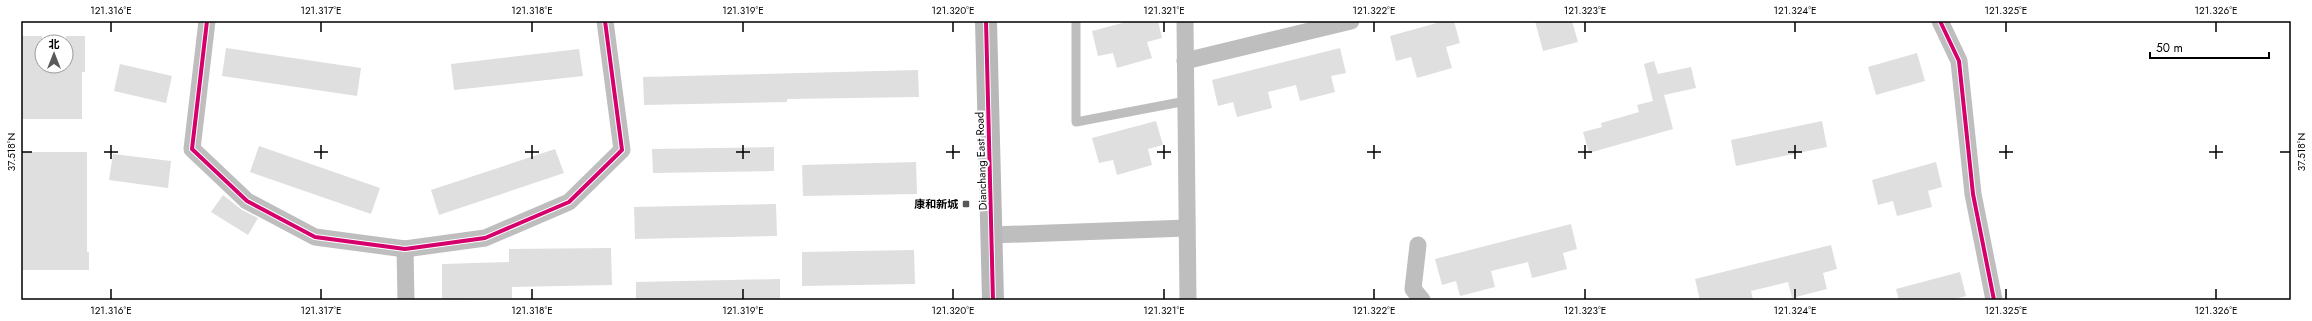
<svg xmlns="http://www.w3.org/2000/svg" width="2312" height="321" viewBox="0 0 2312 321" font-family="Jost,'Noto Sans SC',sans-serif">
<rect width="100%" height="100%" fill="#fff"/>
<g fill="#dfdfdf">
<path d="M1130,21H1158L1162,38L1147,42L1152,58L1117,68L1113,53L1098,56L1092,31Z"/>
<path d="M1444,21H1454L1460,43L1446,47L1452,68L1417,78L1411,57L1396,61L1390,36Z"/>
<path d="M1535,21H1572L1578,42L1543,51Z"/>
<path d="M21,36H42V66H66V36H85V72H82V119H21Z"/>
<path d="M226,48L361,68L357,96L222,76Z"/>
<path d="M1340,48L1346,73L1331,76L1335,92L1300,101L1296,85L1268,92L1272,108L1237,117L1233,102L1218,106L1212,80Z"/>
<path d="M579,49L583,76L454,90L451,64Z"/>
<path d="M1917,53L1925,81L1876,95L1868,67Z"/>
<path d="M1654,61L1658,74L1691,67L1696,88L1664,95L1673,129L1589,153L1583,132L1602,127L1601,123L1639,112L1637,105L1653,101L1644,64Z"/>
<path d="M120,64L172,76L166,103L114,91Z"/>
<path d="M918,70L919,97L787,99V102L644,105L643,77Z"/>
<path d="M1156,121L1163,145L1148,149L1152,165L1117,175L1113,160L1099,163L1092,138Z"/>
<path d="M1822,121L1827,147L1736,166L1731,140Z"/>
<path d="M259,146L380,188L371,214L250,172Z"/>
<path d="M774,147V171L653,173L652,149Z"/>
<path d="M555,149L564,173L439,215L431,190Z"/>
<path d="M21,152H87V252H89V270H21Z"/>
<path d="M113,154L171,161L168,188L109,180Z"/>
<path d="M916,162L917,194L803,196L802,165Z"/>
<path d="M1936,162L1942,187L1928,191L1932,207L1897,216L1893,201L1878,205L1872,180Z"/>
<path d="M223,195L242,210L258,218L248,235L211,212Z"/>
<path d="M776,204L777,236L635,239L634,207Z"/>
<path d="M1571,224L1577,249L1563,253L1567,269L1532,278L1528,262L1491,271L1495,287L1460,296L1456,281L1442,285L1435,259Z"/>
<path d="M1831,245L1837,269L1823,273L1827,289L1792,298L1788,282L1751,291L1753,300H1700L1695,279Z"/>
<path d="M611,248L612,285L512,287V298L442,299V264L509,262V249Z"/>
<path d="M914,250L915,284L802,286V252Z"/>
<path d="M1960,272L1966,296L1952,300H1899L1896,289Z"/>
<path d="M780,279V300H636V282Z"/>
</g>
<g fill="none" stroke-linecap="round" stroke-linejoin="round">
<path stroke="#bebebe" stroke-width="9" d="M1076,21V122L1186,101"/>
<g stroke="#bebebe" stroke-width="17">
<path d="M207,21L192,149L247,201L315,237L405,249L485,238L569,202L622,150L605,21"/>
<path d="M1185,21L1188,300"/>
<path d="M1940,21L1959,61L1973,194L1994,300"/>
<path d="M1185,61L1351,21"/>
<path d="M992,235L1187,228"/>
<path d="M1418,245L1413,289L1422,300"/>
<path d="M405,249L406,300"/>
</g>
<path stroke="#b8b8b8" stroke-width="22" d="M986,21L993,300"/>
<g stroke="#fff" stroke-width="6">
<g id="cycleway">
<path d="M207,21L192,149L247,201L315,237L405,249L485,238L569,202L622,150L605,21"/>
<path d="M986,21L993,300"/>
<path d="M1940,21L1959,61L1973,194L1994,300"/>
</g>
</g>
<use href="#cycleway" stroke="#d6006c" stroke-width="4"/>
</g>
<path fill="none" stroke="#000" stroke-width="1.5" d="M111,22V32M321,22V32M532,22V32M743,22V32M953,22V32M1164,22V32M1374,22V32M1585,22V32M1795,22V32M2006,22V32M2216,22V32M111,145V159M321,145V159M532,145V159M743,145V159M953,145V159M1164,145V159M1374,145V159M1585,145V159M1795,145V159M2006,145V159M2216,145V159M22,152H32M104,152H118M314,152H328M525,152H539M736,152H750M946,152H960M1157,152H1171M1367,152H1381M1578,152H1592M1788,152H1802M1999,152H2013M2209,152H2223M2280,152H2290M111,289V299M321,289V299M532,289V299M743,289V299M953,289V299M1164,289V299M1374,289V299M1585,289V299M1795,289V299M2006,289V299M2216,289V299"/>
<rect fill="#595959" stroke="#fff" stroke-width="1.5" x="962" y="200" width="8" height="8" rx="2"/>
<g text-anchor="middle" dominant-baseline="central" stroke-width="4" stroke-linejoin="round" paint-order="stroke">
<g font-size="11" fill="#000" stroke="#fff">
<text transform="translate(981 161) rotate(-92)">Dianchang East Road</text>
</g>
<g font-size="11" font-weight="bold" fill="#000" stroke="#fff" text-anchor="end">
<text x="958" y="204">康和新城</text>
</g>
</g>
<rect width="2312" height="321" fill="none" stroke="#ffffff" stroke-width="44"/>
<g transform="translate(54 54)"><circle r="19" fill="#ffffff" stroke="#999999"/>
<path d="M0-3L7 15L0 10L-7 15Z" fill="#595959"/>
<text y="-6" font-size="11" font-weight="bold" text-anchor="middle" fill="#000000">北</text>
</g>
<path d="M2150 52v6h119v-6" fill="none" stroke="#000000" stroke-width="2"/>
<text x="2156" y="52" font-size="12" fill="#000000" stroke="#ffffff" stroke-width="3" paint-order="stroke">50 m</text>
<rect x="22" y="22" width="2268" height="277" fill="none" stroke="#000" stroke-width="1.5"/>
<g font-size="10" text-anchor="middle" fill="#000">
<text x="111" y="14">121.316°E</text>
<text x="321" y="14">121.317°E</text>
<text x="532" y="14">121.318°E</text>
<text x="743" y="14">121.319°E</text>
<text x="953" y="14">121.320°E</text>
<text x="1164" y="14">121.321°E</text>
<text x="1374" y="14">121.322°E</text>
<text x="1585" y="14">121.323°E</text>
<text x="1795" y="14">121.324°E</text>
<text x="2006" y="14">121.325°E</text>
<text x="2216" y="14">121.326°E</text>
<text transform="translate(11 152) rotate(-90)" y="4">37.518°N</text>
<text transform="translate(2301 152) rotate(-90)" y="4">37.518°N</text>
<text x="111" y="314">121.316°E</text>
<text x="321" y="314">121.317°E</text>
<text x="532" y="314">121.318°E</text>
<text x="743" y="314">121.319°E</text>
<text x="953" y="314">121.320°E</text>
<text x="1164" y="314">121.321°E</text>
<text x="1374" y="314">121.322°E</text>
<text x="1585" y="314">121.323°E</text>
<text x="1795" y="314">121.324°E</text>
<text x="2006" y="314">121.325°E</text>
<text x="2216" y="314">121.326°E</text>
</g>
</svg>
